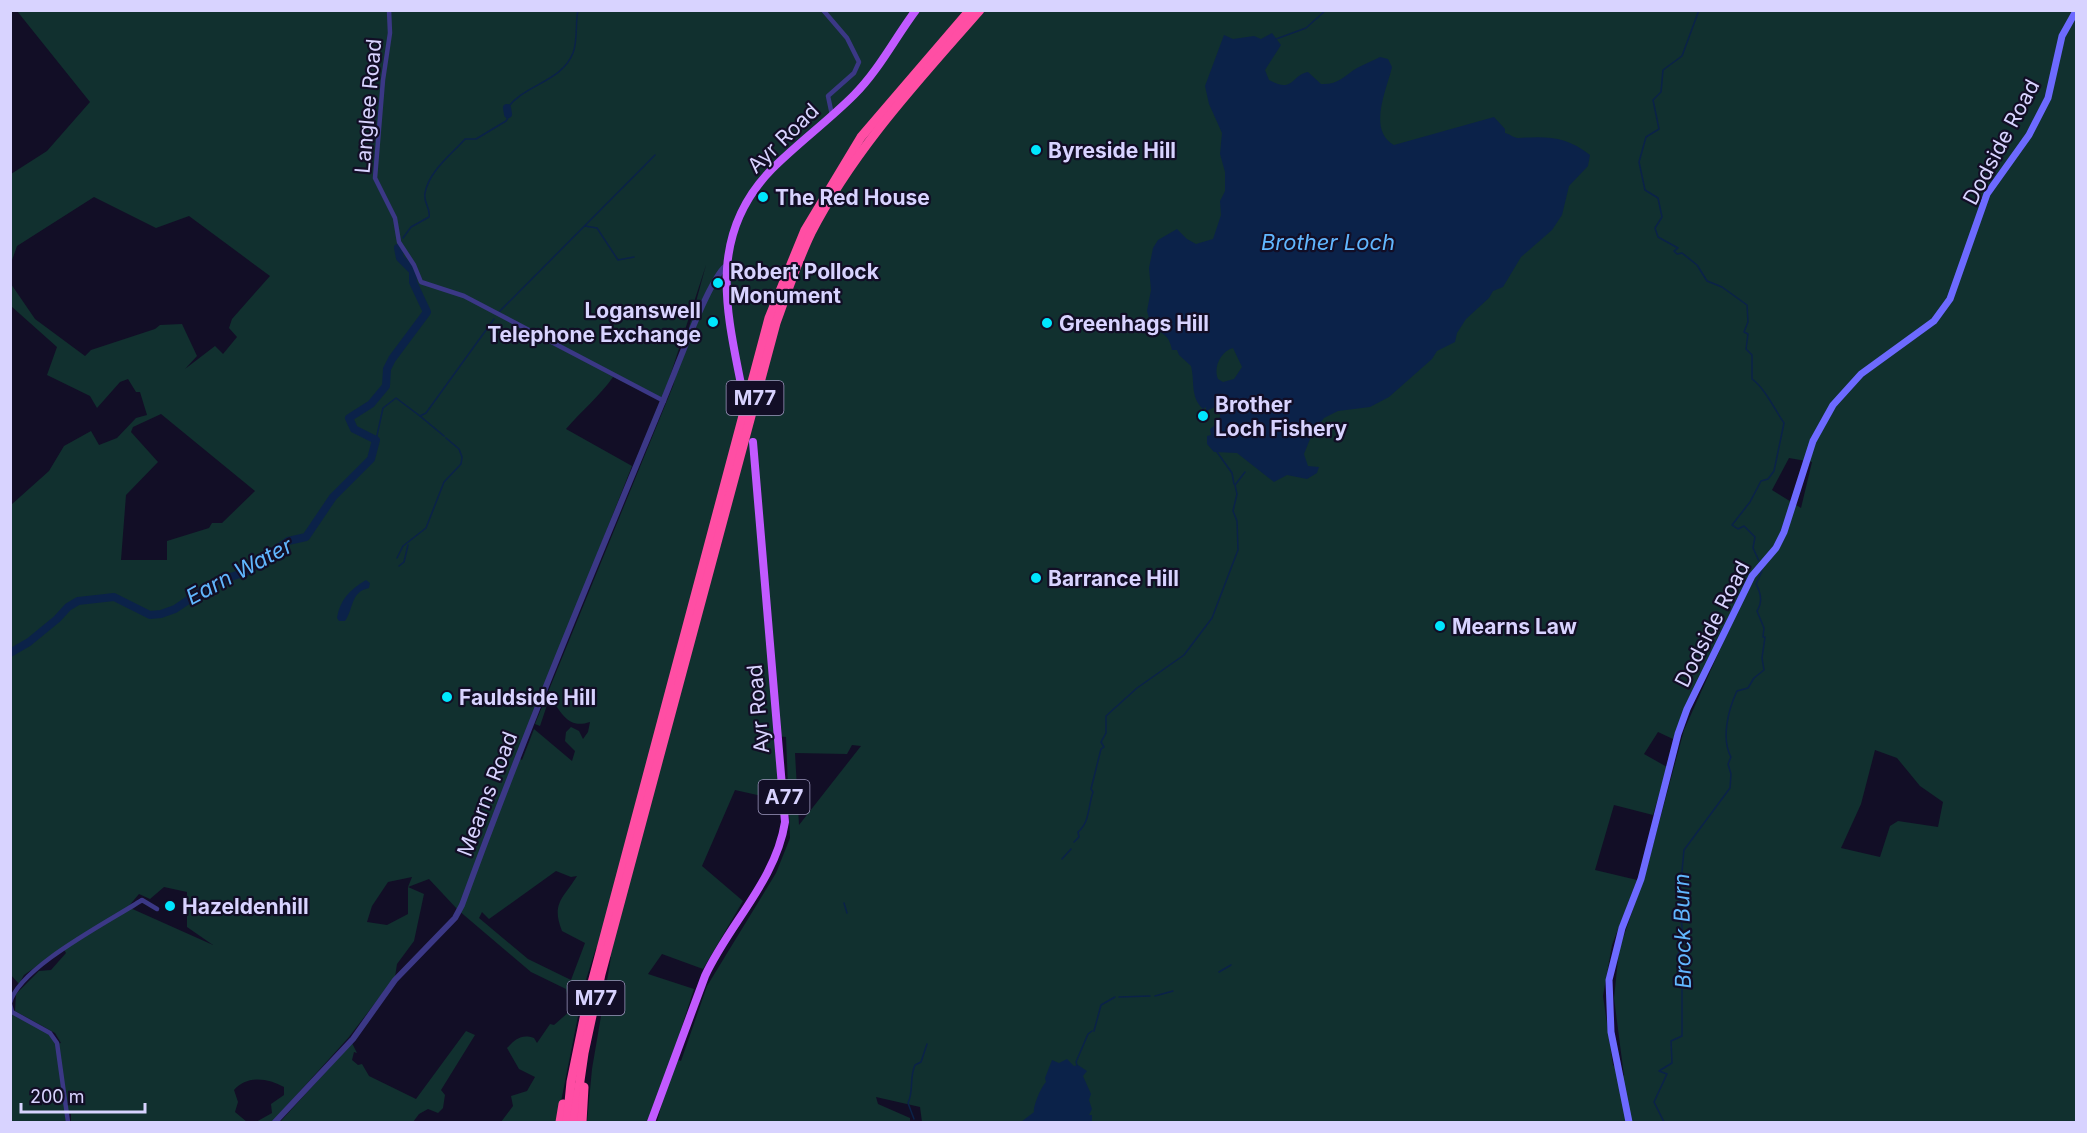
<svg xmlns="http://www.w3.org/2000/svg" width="2087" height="1133" viewBox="0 0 2087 1133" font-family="Inter,sans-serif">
<rect width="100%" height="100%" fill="#120e26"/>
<g fill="#11302f" fill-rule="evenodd">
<path d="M17,11H2076V1122H922L920,1107L876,1097L878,1104L910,1118V1122H657L662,1103L653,1106L648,1122H587L592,1069L611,957L596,948L584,986L557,1122H501L513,1106L511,1096L527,1091L535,1077L519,1069L507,1048C516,1039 521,1034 534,1038L537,1043L550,1024L554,1025L570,1011L566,989L531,972L458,910L429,879L408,887L424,894L414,941L397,964L395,977L349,1037L272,1122H256L272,1113L271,1104L284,1095V1087C268,1078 247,1075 234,1090L238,1102L235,1112L247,1122H71V1114H65L66,1122H11V1013L49,1034L56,1044L61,1043L55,1033L15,1011L16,994L39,971L51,970L66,953L63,948L24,975L19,984L11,975V505L49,471L64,446L91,431L99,445L117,438L136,418L147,415L140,392H136L128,379L120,382L97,408L90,396L47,375L57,347L11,306V284L35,319L85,356L91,350L155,329L160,325L182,324L197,356L185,369L215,346L223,354L237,337L229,328L232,319L270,276L189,216L156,228L94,197L17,246L11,263V174L47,151L90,102ZM706,265L673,386L535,724L540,726L547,705L552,700C563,715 569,729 590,722L588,732L583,739L579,731L571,727L566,732L565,741L575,751L572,761L534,729L522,760L517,757L632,466L566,429C581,411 600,396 613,377L662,401ZM161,414L255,491L222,523H212L209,528L167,541V560H121L126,495L158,462L131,432L133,427ZM1789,458L1812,462L1801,508L1772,490ZM1735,616L1684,730L1646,871L1619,950L1614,998L1624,1076L1613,1065L1603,996L1612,945L1637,880L1595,870L1614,805L1653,815L1667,767L1644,754L1658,732L1673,739L1685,706ZM776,736L786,737L790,838L776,873L707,986L681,1061L672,1057L694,989L648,974L662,954L703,969L743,901L702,866L735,790L779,800ZM852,745L861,746L799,825L795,753L847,754ZM1875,750L1897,758L1920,786L1943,802L1938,827L1898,821L1890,826L1880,857L1841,848L1861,804ZM556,871L571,877L577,876C563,899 551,903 562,931L585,943L571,980L528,959L479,918L482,912L489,919ZM412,877L408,887V914L387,925L367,922L372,906L388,882ZM164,887L187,892V927L213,945L128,907L139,894L150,899Z"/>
<path d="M466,1031L475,1035L441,1090L445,1095L443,1108L438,1113L428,1109L419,1114L413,1122H280L352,1043L357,1053L354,1052L352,1060L358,1065L362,1064L369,1076L416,1099Z"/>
</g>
<g fill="#0b2249" fill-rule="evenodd">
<path d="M1272,33L1281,45L1265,70L1269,80C1294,94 1291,75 1308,72L1321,84C1338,85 1344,76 1357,68C1364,64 1373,61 1380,57L1388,59L1392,67C1387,89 1367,130 1394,145L1494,117L1505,129V133C1510,134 1514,138 1518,138C1546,136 1567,136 1590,155L1588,166L1569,186L1562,215L1552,230L1521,257L1503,287L1493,291L1489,298L1466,319L1457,333L1455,342L1437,351L1432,359L1389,397L1370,407L1338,411L1324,418L1312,434L1304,454L1308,466L1319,467L1317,473L1307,479L1287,475L1274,482L1237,453L1214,452L1207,444V436L1211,435L1210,429L1219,422L1221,409L1215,407L1206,411V407L1203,409C1190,397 1195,382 1191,366L1179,355L1177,350H1172C1169,335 1164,334 1152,328L1147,311L1151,290L1149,268L1153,248L1158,240L1177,229L1187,239L1196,244L1213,239L1221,215L1220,201L1225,191V172L1220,154L1222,133L1209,104L1205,86L1224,35L1233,39L1254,36L1261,39ZM1233,348L1242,367L1234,379L1223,382L1218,379C1213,367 1221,351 1233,348Z"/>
<path d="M366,580L370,583L369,588C350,592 354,609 345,621H339L337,618C340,600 349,590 366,580Z"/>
<path d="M1067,1059L1074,1066L1078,1065L1087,1071L1083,1076L1091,1094L1089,1100L1092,1109L1089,1115H1092V1122H1021L1034,1112C1033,1106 1041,1087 1046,1082L1045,1078L1052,1060L1059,1063Z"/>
</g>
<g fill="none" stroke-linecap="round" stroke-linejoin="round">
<g stroke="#0b2249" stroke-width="1.5">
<path d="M1699,10L1682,56L1663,70L1661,92L1653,100L1659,129L1646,137L1639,162L1645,190L1658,198L1662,217L1655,228L1658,237L1678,248L1674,251L1677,254L1682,253L1697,265L1707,281L1722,287L1747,305L1748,322L1744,332L1748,334L1746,349L1752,355V379C1764,387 1775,410 1784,423L1774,471L1768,479L1761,481L1750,502L1732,525L1738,529L1744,526L1755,537L1753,548L1759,561"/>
<path d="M1276,39L1306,28L1326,10"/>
<path d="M585,226L597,228L618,260L634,257"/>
<path d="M403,238L411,227L429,217C431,208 423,203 425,193C429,171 451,155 465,139H476L506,121L509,116L506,110C523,84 561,83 573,53C578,40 575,24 578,10"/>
<path d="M499,312L655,155"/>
<path d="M420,416L444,436"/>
<path d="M376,440L383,408L396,398L420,416L426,413L494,319"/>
<path d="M1217,452L1232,473L1234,484"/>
<path d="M397,558L403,546L426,528L444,482L461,464L462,457L459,449L446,438"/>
<path d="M399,566L404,562L408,545"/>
<path d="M1074,842L1079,837L1078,832C1090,822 1088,806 1093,792L1091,789L1101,749L1104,747L1101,742L1106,733V716L1137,688L1184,655L1212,618L1238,550L1237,521L1233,511L1237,494L1235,485L1245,472"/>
<path d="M1062,859L1071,849"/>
<path d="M844,903L847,913"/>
<path d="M1219,972L1231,965"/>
<path d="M1155,996L1173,991"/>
<path d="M1119,997L1150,996"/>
<path d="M1094,1031L1101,1005L1115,997"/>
<path d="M1077,1065L1076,1062L1088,1034L1092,1031"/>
<path d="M914,1119L908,1103C914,1091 909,1078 915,1065L921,1062L927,1044"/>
<path d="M1664,1122L1654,1102L1667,1074L1659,1071L1672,1063L1671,1041L1682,1036V989L1686,981L1677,956L1684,943L1679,903L1684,850L1730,788L1731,774L1728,764L1731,757C1721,739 1728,710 1737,691L1748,688L1754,678L1764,670L1762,658L1765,637H1763L1764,628L1757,611C1763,602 1761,593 1756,584L1762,571"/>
</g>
<g stroke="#0b2249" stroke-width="8">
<path d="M507,108L508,114"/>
<path d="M10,653L29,642L57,619L68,607L78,601L114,597L150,615L161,614L175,609L215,582L246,572L288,541L306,537L333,497L371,459L376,440L354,429L349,418L371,404L386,386L387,369L392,359L427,312L413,282V271L400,258L398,248"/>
</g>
<path stroke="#302c47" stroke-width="8" stroke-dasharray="8 4" stroke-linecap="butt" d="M741,384L745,405"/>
<g stroke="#3b3886" stroke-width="4.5">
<path d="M389,10L390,33L383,80L375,178L395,218L399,242L414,265L421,282L464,296L664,401"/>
<path d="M823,10L847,38L859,62L854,73L828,96L832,115"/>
<path d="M10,1003C19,967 110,921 142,900L157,909"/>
<path d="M10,1004L12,1012L50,1033L57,1043L68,1122"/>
</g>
<path stroke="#3b3886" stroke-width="6" d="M275,1122L353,1039L395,980L455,918L462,905C524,735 594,568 663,401C674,376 709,278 726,266"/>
<path stroke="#6d6aff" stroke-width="7" d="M1629,1122L1611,1032L1609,980L1622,928L1641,879L1678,734L1687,709L1752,576L1776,548L1784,532L1813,441L1833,405L1861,374L1934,321L1950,299L1987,194L2029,135L2048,98L2062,36L2076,11"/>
<g stroke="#c15aff" stroke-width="8">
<path d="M741,384C725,305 709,233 772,169C798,143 828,121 854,95C879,70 895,38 916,10"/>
<path d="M651,1122L705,976C729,924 776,880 785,822L753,442"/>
</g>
<g stroke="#ff4ea4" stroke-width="9">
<path d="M560,1122L563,1104"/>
<path d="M567,1122L571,1082L589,994L769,318L805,230L861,137L970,10"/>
<path d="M574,1122L584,1053L601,974L776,323C787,293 797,262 811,233C854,149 918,81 980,10"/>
<path d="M582,1122L584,1087"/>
</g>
</g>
<g fill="#00e6fe" stroke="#120e26" stroke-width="2">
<circle cx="1036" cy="150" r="6"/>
<circle cx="763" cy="197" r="6"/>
<circle cx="718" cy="283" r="6"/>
<circle cx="713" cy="322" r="6"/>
<circle cx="1047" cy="323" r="6"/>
<circle cx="1203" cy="416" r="6"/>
<circle cx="1036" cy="578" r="6"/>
<circle cx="1440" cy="626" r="6"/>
<circle cx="447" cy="697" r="6"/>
<circle cx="170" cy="906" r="6"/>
</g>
<g text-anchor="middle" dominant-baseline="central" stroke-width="4.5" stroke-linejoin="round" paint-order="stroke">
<g fill="#120e26" stroke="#9d98be" stroke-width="1.5">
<rect x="726.5" y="381" width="57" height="34" rx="4.5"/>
<rect x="758.5" y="780" width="51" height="34" rx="4.5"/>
<rect x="567.5" y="981" width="57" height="34" rx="4.5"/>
</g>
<g font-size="20" font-weight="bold" fill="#d8d3ff">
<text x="755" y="398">M77</text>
<text x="784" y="797">A77</text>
<text x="596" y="998">M77</text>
</g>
<g font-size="21" fill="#d8d3ff" stroke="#120e26">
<text transform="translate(368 106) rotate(-85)">Langlee Road</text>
<text transform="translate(783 138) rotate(-44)">Ayr Road</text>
<text transform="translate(2001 142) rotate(-62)">Dodside Road</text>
<text transform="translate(1712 624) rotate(-63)">Dodside Road</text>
<text transform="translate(758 709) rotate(-95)">Ayr Road</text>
<text transform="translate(487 794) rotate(-69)">Mearns Road</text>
</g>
<g font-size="21" font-weight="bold" fill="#d8d3ff" stroke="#120e26" text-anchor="start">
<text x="1048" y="150">Byreside Hill</text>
<text x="775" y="197">The Red House</text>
<text x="730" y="271">Robert Pollock<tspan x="730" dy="24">Monument</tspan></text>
<text x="701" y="310" text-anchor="end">Loganswell<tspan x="701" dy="24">Telephone Exchange</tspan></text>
<text x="1059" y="323">Greenhags Hill</text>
<text x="1215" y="404">Brother<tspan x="1215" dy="24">Loch Fishery</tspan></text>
<text x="1048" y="578">Barrance Hill</text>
<text x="1452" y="626">Mearns Law</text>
<text x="459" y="697">Fauldside Hill</text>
<text x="182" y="906">Hazeldenhill</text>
</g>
<g font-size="22" font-style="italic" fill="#61b7ff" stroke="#120e26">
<text x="1328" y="242">Brother Loch</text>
<text transform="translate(239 571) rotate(-28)">Earn Water</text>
<text transform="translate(1682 931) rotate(-91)">Brock Burn</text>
</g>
</g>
<rect width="2087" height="1133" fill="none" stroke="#d8d3ff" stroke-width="24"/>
<path d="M21 1103v9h124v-9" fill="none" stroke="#d8d3ff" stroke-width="3"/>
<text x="30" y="1103" font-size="18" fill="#d8d3ff" stroke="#120e26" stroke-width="4.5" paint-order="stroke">200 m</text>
</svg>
